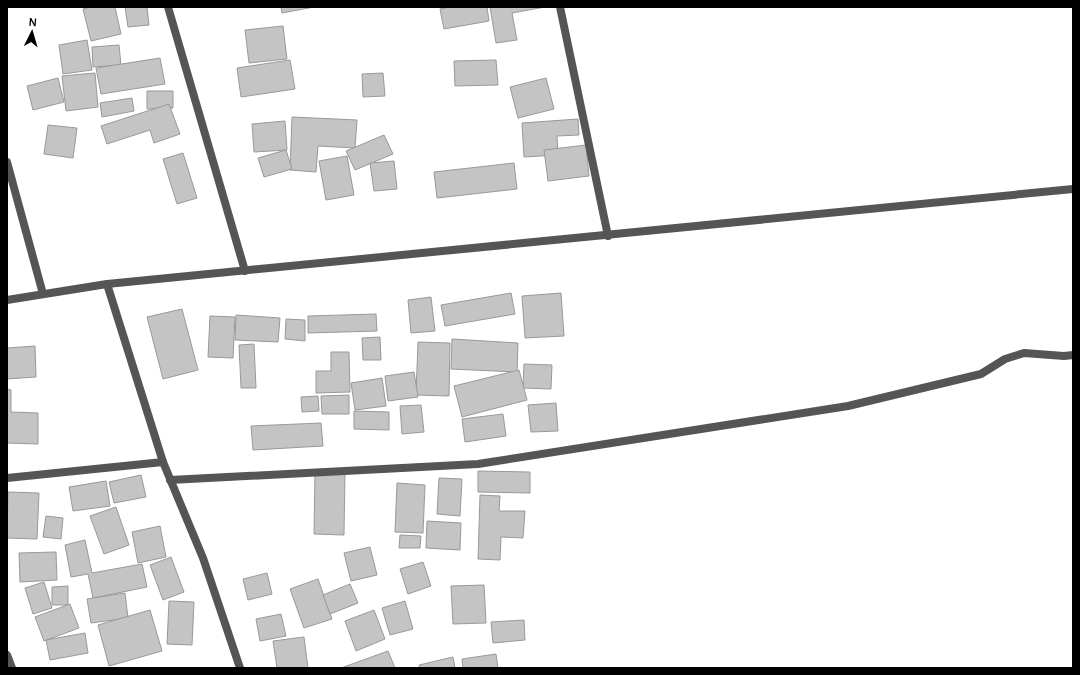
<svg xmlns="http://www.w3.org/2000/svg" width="1080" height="675" viewBox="0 0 1080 675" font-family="Manrope,sans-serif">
<rect width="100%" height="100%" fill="#fff"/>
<g fill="#c4c4c4" stroke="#999">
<path d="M90,7H115L121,34L91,41L83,9Z"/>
<path d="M125,7H147L149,25L128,27Z"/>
<path d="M281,7H314L282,13Z"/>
<path d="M449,7H487L489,21L444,29L440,9Z"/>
<path d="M490,7H545L512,13L517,40L496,43Z"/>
<path d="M283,26L287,59L249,63L245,30Z"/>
<path d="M87,40L92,70L63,74L59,45Z"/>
<path d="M119,45L121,65L93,67L92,47Z"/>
<path d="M160,58L165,84L101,94L96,68Z"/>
<path d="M290,60L295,89L241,97L237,68Z"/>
<path d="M496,60L498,85L455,86L454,61Z"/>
<path d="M95,73L98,107L66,111L62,76Z"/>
<path d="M383,73L385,96L363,97L362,74Z"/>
<path d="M58,78L64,102L33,110L27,86Z"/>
<path d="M546,78L554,109L518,118L510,87Z"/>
<path d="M147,91H173V108L147,109Z"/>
<path d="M132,98L134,111L102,117L100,103Z"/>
<path d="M169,104L180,134L154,143L150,130L107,144L101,126Z"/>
<path d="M292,117L357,120L355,148L318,146L316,172L290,170Z"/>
<path d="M578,119L579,135L557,136L558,155L524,157L522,123Z"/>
<path d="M285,121L287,150L254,152L252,124Z"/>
<path d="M48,125L77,128L73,158L44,154Z"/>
<path d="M384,135L393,154L355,170L346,151Z"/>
<path d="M586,145L589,176L548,181L544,150Z"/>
<path d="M286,150L292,169L264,177L258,158Z"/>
<path d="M183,153L197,198L177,204L163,159Z"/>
<path d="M347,156L354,195L326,200L319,161Z"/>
<path d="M394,161L397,189L374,191L370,163Z"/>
<path d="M514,163L517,189L437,198L434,172Z"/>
<path d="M511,293L515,314L445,326L441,305Z"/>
<path d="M561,293L564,336L525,338L522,296Z"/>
<path d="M431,297L435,331L411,333L408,300Z"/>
<path d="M182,309L198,370L163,379L147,317Z"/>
<path d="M376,314L377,331L308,333V316Z"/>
<path d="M236,315L280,318L278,342L235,340Z"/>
<path d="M210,316L235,317L233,358L208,357Z"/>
<path d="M286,319L305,320V341L285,339Z"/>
<path d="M380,337L381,360H363L362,338Z"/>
<path d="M452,339L518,343L517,372L451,369Z"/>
<path d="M418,342L450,343L449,396L416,395Z"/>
<path d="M254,344L256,388H241L239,345Z"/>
<path d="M35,346L36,377L7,379V348Z"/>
<path d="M331,352H349L350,392L316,393V371H331Z"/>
<path d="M524,364L552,365L551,389L523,388Z"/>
<path d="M519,370L527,400L462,417L454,386Z"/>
<path d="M414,372L418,397L388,401L385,376Z"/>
<path d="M382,378L386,406L355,410L351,383Z"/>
<path d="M7,389L11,390V412L38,413V444L7,443Z"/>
<path d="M349,395V414H322L321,396Z"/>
<path d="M318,396L319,411L302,412L301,397Z"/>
<path d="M556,403L558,431L531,432L528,405Z"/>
<path d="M421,405L424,432L402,434L400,406Z"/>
<path d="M354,411L389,412V430L354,429Z"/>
<path d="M503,414L506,436L465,442L462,419Z"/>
<path d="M321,423L323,446L253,450L251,426Z"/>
<path d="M315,471L345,472L344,535L314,534Z"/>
<path d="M478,471L530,472V493L478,492Z"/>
<path d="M141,475L146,497L114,503L109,482Z"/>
<path d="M439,478L462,479L460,516L437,514Z"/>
<path d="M106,481L110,506L73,511L69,487Z"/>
<path d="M397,483L425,485L423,533L395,532Z"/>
<path d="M8,492L39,493L37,539L7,538Z"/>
<path d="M480,495L500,496L499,511H525L523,538L501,537L500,560L478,559Z"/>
<path d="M116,507L129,545L104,554L90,516Z"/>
<path d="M46,516L63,518L61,539L43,537Z"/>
<path d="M427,521L461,523L460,550L426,548Z"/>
<path d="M160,526L166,557L138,563L132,532Z"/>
<path d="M400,535L421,536L420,548H399Z"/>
<path d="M85,540L92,573L142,564L147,587L93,598L88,574L71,577L65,545Z"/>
<path d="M370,547L377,575L351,581L344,553Z"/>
<path d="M56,552L57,580L20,582L19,553Z"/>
<path d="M171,557L184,592L163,600L150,565Z"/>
<path d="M423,562L431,586L408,594L400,569Z"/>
<path d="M267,573L272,594L248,600L243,579Z"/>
<path d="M318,579L332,619L304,628L290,589Z"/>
<path d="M44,582L52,608L33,614L25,588Z"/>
<path d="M350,584L358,603L330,614L323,595Z"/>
<path d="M484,585L486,623L453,624L451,586Z"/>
<path d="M68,586V605H52V587Z"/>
<path d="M125,593L128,618L91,623L87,599Z"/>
<path d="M169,601L194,602L192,645L167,644Z"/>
<path d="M405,601L413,629L390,635L382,608Z"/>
<path d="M70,604L79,628L44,641L35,617Z"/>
<path d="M150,610L162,651L109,666L98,625Z"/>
<path d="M374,610L385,639L356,651L345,621Z"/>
<path d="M281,614L286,636L260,641L256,619Z"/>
<path d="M524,620L525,640L493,643L491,622Z"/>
<path d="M85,633L88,653L50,660L46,640Z"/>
<path d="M304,637L308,668H277L273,641Z"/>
<path d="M388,651L395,668H341Z"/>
<path d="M496,654L498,668H463L462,659Z"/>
<path d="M453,657L455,668H420L419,665Z"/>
</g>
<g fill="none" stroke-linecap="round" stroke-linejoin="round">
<g stroke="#555" stroke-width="8">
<path d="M168,7L245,271"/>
<path d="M560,7L608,236"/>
<path d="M7,162L43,294"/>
<path d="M107,284L163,462L203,558L240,668"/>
<path d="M7,300L107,284L1073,189"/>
<path d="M7,478L163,462"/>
<path d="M170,480L478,464L848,406L981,374L1005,359L1024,353L1064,356L1073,355"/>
<path d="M7,655L12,668"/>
</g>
</g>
<rect width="1080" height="675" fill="none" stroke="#000000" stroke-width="16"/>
<g transform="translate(32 32) rotate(5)" stroke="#ffffff" stroke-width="3" paint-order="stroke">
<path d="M0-3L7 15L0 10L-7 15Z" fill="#000000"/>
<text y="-6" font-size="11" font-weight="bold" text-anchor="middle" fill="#000000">N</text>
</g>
</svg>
